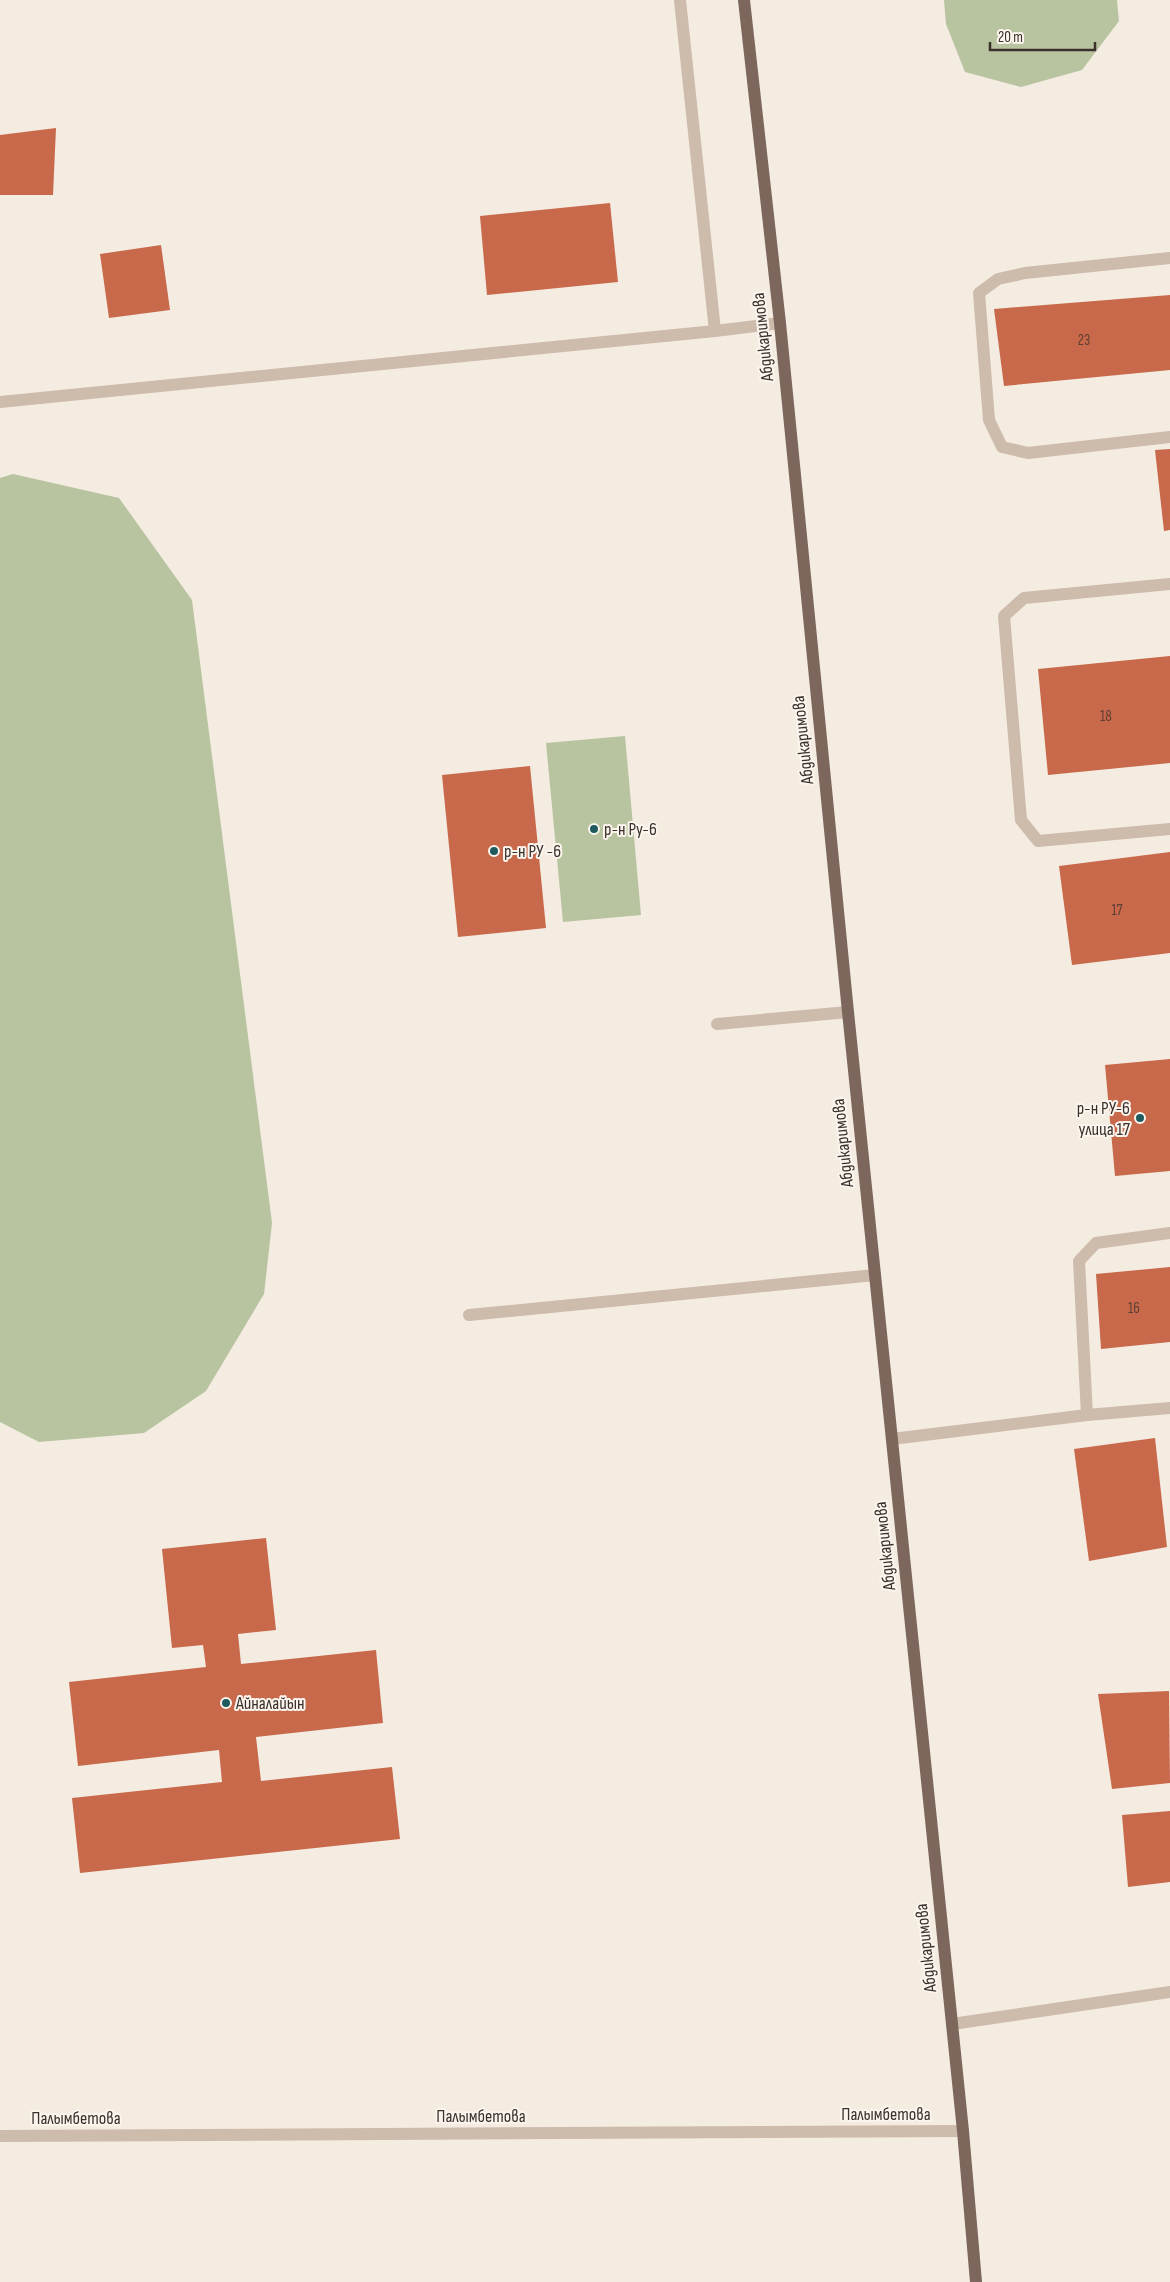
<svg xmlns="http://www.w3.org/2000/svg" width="1170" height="2282" viewBox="0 0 1170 2282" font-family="'Sofia Sans Condensed',sans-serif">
<rect width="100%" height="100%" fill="#f4ebe1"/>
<g fill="#b8c4a0">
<path d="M944,0H1117L1119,21L1082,70L1021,87L965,72L946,24Z"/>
<path d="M13,474L119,498L192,600L272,1223L264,1294L206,1391L144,1433L39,1442L0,1422V478Z"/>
<path d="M625,736L641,915L563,922L546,743Z"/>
</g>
<g fill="#c8694b">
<path d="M56,128L53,195H0V135Z"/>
<path d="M610,203L618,282L487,295L480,216Z"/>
<path d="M161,245L170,310L109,318L100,254Z"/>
<path d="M1170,295V370L1004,386L994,309Z"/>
<path d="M1170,449V530L1164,531L1155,450Z"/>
<path d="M1170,656V763L1048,775L1038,669Z"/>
<path d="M530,766L546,928L458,937L442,775Z"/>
<path d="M1170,852V953L1072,965L1059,866Z"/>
<path d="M1170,1059V1171L1115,1176L1105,1065Z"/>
<path d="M1170,1267V1342L1101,1349L1096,1274Z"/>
<path d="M1155,1438L1167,1547L1089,1561L1074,1449Z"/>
<path d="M266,1538L276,1630L238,1634L241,1664L376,1650L383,1723L256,1737L261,1781L392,1767L400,1839L80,1873L72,1798L222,1782L219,1750L78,1766L69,1682L206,1667L203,1645L172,1648L162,1549Z"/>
<path d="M1169,1691L1170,1783L1112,1789L1098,1694Z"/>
<path d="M1170,1811V1882L1128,1887L1122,1815Z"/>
</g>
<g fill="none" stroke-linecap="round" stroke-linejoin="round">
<g stroke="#cdbbac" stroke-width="12">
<path d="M680,0L715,331"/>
<path d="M1170,258L1025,273L998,279L979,293L989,420L1002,447L1028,453L1170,437"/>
<path d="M0,402L715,331L780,323"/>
<path d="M1170,584L1024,598L1004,616L1021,820L1038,841L1170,829"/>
<path d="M717,1024L848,1012"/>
<path d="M469,1315L875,1275"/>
<path d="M1087,1415L1079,1261L1096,1243L1170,1233"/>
<path d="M892,1439L1087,1415L1170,1408"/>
<path d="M952,2024L1170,1992"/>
<path d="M0,2136L963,2131"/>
</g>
<path stroke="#7d675c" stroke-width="12" d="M744,0L780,323L848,1012L963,2131L976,2282"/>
</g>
<g fill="#1f5a5e" stroke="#fbf5ee" stroke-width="2">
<circle cx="594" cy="829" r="5"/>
<circle cx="494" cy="851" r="5"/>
<circle cx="1140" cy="1118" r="5"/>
<circle cx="226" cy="1703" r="5"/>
</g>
<g text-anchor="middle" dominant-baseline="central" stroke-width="4" stroke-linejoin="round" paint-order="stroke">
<g font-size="15" fill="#5e3e33">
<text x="1084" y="340">23</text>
<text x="1106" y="716">18</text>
<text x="1117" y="910">17</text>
<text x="1134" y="1308">16</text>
</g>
<g font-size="18" fill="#3b302b" stroke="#fbf5ee">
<text transform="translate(763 337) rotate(-96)">Абдикаримова</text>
<text transform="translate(803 740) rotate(-96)">Абдикаримова</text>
<text transform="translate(843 1143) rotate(-96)">Абдикаримова</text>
<text transform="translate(885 1546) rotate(-96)">Абдикаримова</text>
<text transform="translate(926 1948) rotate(-96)">Абдикаримова</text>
<text x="886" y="2114">Палымбетова</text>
<text x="481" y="2116">Палымбетова</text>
<text x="76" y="2118">Палымбетова</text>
</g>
<g font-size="18" fill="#3b302b" stroke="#fbf5ee" text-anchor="start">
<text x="604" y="829">р-н Ру-6</text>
<text x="504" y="851">р-н РУ -6</text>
<text x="1130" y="1108" text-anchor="end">р-н РУ-6<tspan x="1130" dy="21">улица 17</tspan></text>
<text x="236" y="1703">Айналайын</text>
</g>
</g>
<path d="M990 42v8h105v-8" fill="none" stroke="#3b302b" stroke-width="2.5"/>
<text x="998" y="42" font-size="15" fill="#3b302b" stroke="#fbf5ee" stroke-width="4" paint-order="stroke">20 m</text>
</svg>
